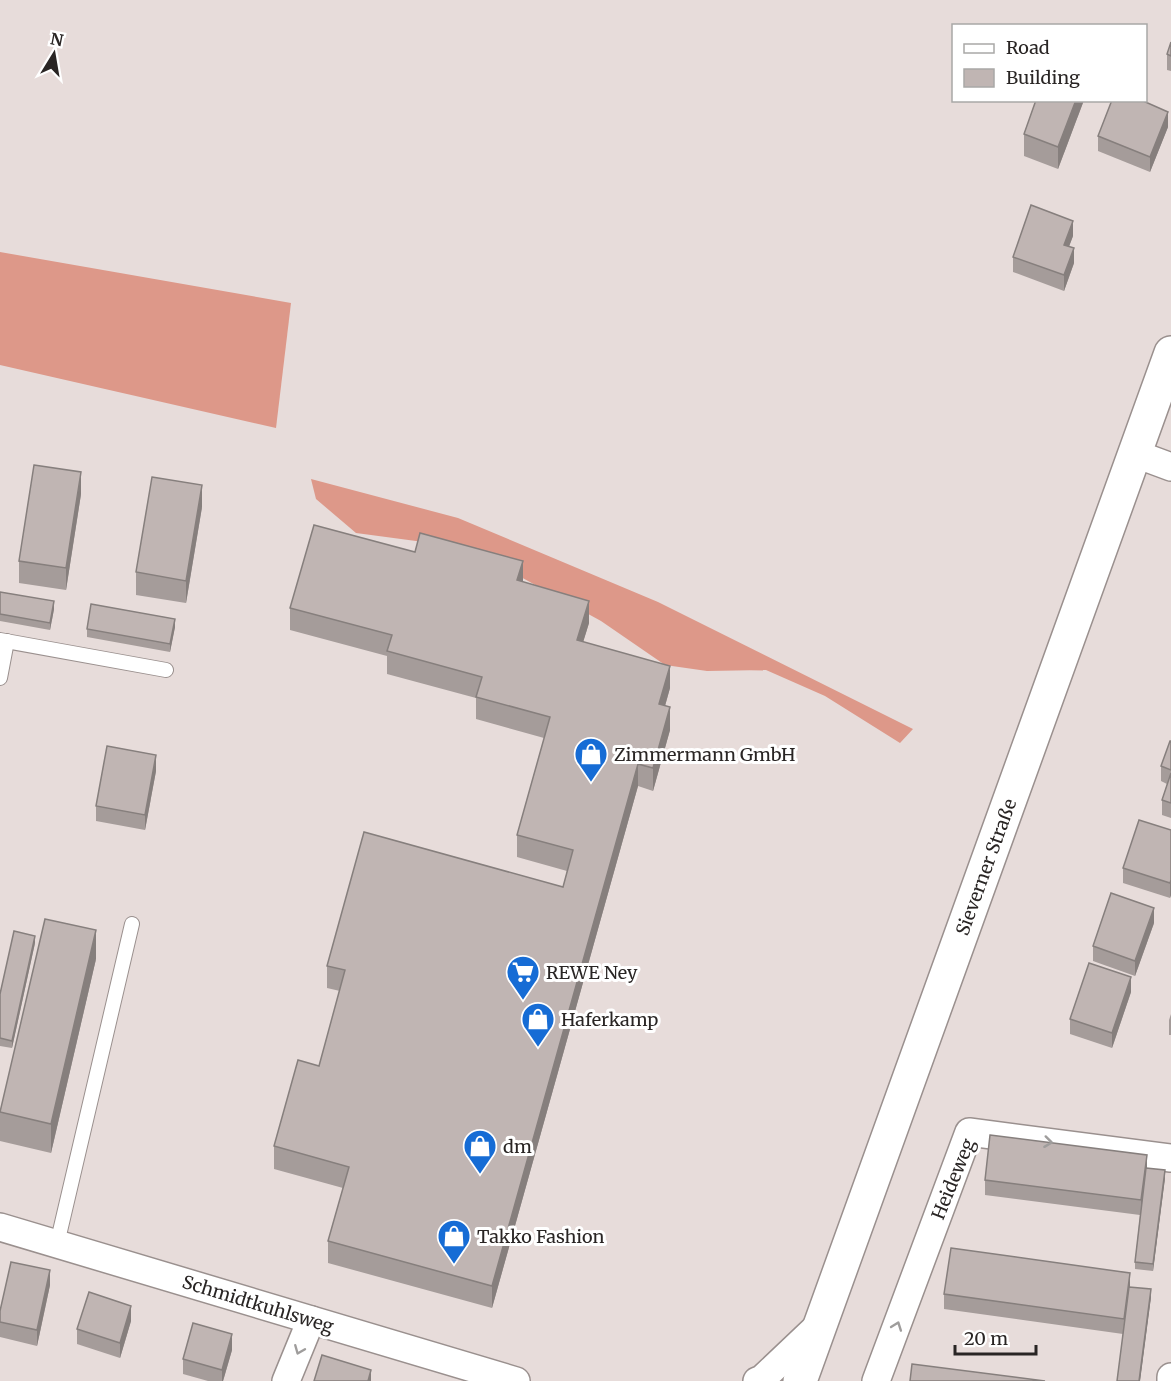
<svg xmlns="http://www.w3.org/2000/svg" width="1171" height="1381" viewBox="0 0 1171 1381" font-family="Merriweather,serif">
<rect width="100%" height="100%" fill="#e7dcda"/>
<g fill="#dd9889">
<path d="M0,252L291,303L276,428L0,365Z"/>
<path d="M311,479L458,518L658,602L913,729L900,743L825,696L766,670L707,671L665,665L601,621L477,553L416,541L356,533L316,499Z"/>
</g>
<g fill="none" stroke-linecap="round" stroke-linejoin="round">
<g stroke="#9a908e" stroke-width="16">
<g id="service">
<path d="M0,640L166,670"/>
<path d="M0,678L7,641"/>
<path d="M57,1244L132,924"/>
</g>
</g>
<g stroke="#9a908e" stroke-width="30">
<g id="minor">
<path d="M1136,454L1171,467"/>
<path d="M0,1227L516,1381"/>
<path d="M286,1381L311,1320"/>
<path d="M757,1381L762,1379L819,1325"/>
<path d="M876,1381L969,1132L1171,1158"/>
<path d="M1171,1381V1377"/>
</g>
</g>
<g stroke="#9a908e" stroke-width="36">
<path id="secondary" d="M800,1381L1171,353"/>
</g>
<use href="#service" stroke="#fff" stroke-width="14"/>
<use href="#minor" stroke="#fff" stroke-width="27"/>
<use href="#secondary" stroke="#fff" stroke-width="33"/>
</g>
<g fill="#a59c9a">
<path d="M1171,42V71L1167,70V54Z"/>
<path d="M1036,100H1084L1058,169L1024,156V134Z"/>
<path d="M1168,127L1150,172L1098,151V136Z"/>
<path d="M1073,236L1069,246L1074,263L1064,291L1013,272V257Z"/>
<path d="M81,494L66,590L19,583V561Z"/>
<path d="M202,507L186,603L136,595V572Z"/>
<path d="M523,582L589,623L583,642L670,688L665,706L670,730L653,791L638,786L492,1308L328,1263V1241L343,1188L274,1169V1146L319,1066L340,991L327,988V966L563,887L567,871L517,857V835L544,738L476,719V698L387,674V656L290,630V608Z"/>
<path d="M0,592L54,609L50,630L0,621Z"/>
<path d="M175,627L170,652L87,637V629Z"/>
<path d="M1171,741V818L1162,815V800L1167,784L1161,781V766Z"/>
<path d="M156,771L145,830L96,821V806Z"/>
<path d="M1171,830V895L1170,898L1123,883V868Z"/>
<path d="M1154,923L1135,976L1093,961V946Z"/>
<path d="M35,943L12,1048L0,1046V994Z"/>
<path d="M96,959L51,1153L0,1141V1112Z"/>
<path d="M1131,992L1112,1048L1070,1034V1019Z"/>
<path d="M1171,1014V1035H1169V1020Z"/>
<path d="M1147,1168L1165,1178L1153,1271L1135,1269V1262L1140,1215L985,1195V1180Z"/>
<path d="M50,1285L37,1346L0,1337V1311Z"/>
<path d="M1130,1287L1151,1297L1140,1381H1117L1123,1334L944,1309V1294Z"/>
<path d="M131,1321L120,1358L77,1344V1329Z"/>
<path d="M232,1350L223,1381H208L183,1374V1359Z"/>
</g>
<g fill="#867f7d">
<path d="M1076,100H1084L1058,169V147Z"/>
<path d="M1168,112V127L1150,172V157Z"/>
<path d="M1073,221V236L1064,260V245Z"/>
<path d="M1074,248V263L1064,291V275Z"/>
<path d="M81,472V494L66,590V568Z"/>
<path d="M202,485V507L186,603V581Z"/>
<path d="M523,561V584L517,580Z"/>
<path d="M54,601V609L50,630V623Z"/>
<path d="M589,601V623L577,662V640Z"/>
<path d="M175,619V627L170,652V644Z"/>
<path d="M670,666V688L659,727V704Z"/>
<path d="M670,707V730L653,791V768Z"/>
<path d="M156,755V771L145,830V815Z"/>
<path d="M638,764V786L492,1308V1286Z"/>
<path d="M1171,880V895L1170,898V883Z"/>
<path d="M1154,908V923L1135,976V961Z"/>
<path d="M96,930V959L51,1153V1124Z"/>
<path d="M35,936V943L12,1048V1041Z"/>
<path d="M1131,977V992L1112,1048V1033Z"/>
<path d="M1147,1155V1170L1141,1215V1200Z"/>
<path d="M1165,1170V1178L1153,1271V1264Z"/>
<path d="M50,1270V1285L37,1346V1330Z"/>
<path d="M1130,1273V1288L1124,1334V1319Z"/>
<path d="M1151,1289V1297L1140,1381H1139Z"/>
<path d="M131,1306V1321L120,1358V1343Z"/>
<path d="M232,1334V1350L223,1381H222V1370Z"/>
<path d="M371,1370V1381H368Z"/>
</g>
<g fill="#c0b5b3" stroke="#867f7d" stroke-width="1.5">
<path d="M1171,42V56L1167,54Z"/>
<path d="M1036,100H1076L1058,147L1024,134Z"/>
<path d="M1112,100H1141L1168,112L1150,157L1098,136Z"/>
<path d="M1031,205L1073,221L1064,245L1074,248L1064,275L1013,257Z"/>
<path d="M34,465L81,472L66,568L19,561Z"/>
<path d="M152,477L202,485L186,581L136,572Z"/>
<path d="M314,525L415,552L420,533L523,561L517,580L589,601L577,640L670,666L659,704L670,707L653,768L638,764L492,1286L328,1241L349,1167L274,1146L298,1060L319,1066L345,970L327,966L364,832L563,887L573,850L517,835L550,717L476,697L482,677L387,651L392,635L290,608Z"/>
<path d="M0,592L54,601L50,623L0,614Z"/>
<path d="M91,604L175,619L170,644L87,629Z"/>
<path d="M1170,741H1171V770L1161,766Z"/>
<path d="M107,746L156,755L145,815L96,806Z"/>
<path d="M1171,773V803L1162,800Z"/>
<path d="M1139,820L1171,830V880L1170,883L1123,868Z"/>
<path d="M1111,893L1154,908L1135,961L1093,946Z"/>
<path d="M45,919L96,930L51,1124L0,1112Z"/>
<path d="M14,931L35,936L12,1041L0,1038V994Z"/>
<path d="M1089,963L1131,977L1112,1033L1070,1019Z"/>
<path d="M990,1135L1147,1155L1141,1200L985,1180Z"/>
<path d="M1146,1168L1165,1170L1153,1264L1135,1262Z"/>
<path d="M951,1248L1130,1273L1124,1319L944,1294Z"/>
<path d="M11,1262L50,1270L37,1330L0,1322V1311Z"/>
<path d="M1129,1287L1151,1289L1139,1381H1117Z"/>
<path d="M89,1292L131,1306L120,1343L77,1329Z"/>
<path d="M193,1323L232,1334L222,1370L183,1359Z"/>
<path d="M322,1355L371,1370L368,1381H314Z"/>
<path d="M912,1364L1045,1381H910Z"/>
</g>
<defs><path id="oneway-chevron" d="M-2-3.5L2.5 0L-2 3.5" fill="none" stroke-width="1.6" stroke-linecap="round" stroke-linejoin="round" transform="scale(1.5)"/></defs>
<g stroke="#9f9d9c">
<use href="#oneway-chevron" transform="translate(1048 1142) rotate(7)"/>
<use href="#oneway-chevron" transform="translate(897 1326) rotate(-70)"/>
<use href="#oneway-chevron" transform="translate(299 1350) rotate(112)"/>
</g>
<defs>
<g id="shop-pin" transform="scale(1.725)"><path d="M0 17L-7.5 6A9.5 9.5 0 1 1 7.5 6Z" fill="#166cd5" stroke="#fff"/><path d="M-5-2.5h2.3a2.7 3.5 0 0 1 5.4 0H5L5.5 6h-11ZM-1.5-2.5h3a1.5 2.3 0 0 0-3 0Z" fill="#fff"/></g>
<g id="supermarket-pin" transform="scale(1.725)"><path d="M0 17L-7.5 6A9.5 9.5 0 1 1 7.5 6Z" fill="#166cd5" stroke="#fff"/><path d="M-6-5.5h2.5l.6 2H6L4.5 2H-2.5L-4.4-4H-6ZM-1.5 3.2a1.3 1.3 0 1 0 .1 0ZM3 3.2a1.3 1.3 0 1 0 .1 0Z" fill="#fff"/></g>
</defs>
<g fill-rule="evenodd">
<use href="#shop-pin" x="591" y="754"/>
<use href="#supermarket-pin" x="523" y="972"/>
<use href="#shop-pin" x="538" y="1019"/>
<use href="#shop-pin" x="480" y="1146"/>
<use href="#shop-pin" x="454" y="1236"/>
</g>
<g text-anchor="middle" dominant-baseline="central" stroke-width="6" stroke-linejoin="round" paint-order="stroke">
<g font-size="18" fill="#292524" stroke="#fff" text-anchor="start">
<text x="614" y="754">Zimmermann GmbH</text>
<text x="546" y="972">REWE Ney</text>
<text x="561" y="1019">Haferkamp</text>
<text x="503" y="1146">dm</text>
<text x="477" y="1236">Takko Fashion</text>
</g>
<g font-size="18" fill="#292524" stroke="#fff">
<text transform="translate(986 867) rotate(-70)">Sieverner Straße</text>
<text transform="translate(953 1179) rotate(-68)">Heideweg</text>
<text transform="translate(258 1304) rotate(17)">Schmidtkuhlsweg</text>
</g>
</g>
<rect x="952" y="24" width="195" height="78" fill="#ffffff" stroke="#a9a8a7" stroke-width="1.5"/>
<rect x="964" y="44" width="30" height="9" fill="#ffffff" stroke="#a9a8a7" stroke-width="1.5"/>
<text x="1006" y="54" font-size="18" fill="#292524">Road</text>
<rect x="964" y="69" width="30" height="18" fill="#c0b5b3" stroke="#a9a8a7" stroke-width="1.5"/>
<text x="1006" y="84" font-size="18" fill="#292524">Building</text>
<g transform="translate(54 54) rotate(11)" stroke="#ffffff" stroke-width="4.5" paint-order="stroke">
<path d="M0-4.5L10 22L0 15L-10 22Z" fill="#292524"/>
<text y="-9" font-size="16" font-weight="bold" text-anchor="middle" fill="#292524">N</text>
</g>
<path d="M955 1345v9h81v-9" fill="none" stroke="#292524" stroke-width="3"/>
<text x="964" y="1345" font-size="18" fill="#292524" stroke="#ffffff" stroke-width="4.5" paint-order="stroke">20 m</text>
</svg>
